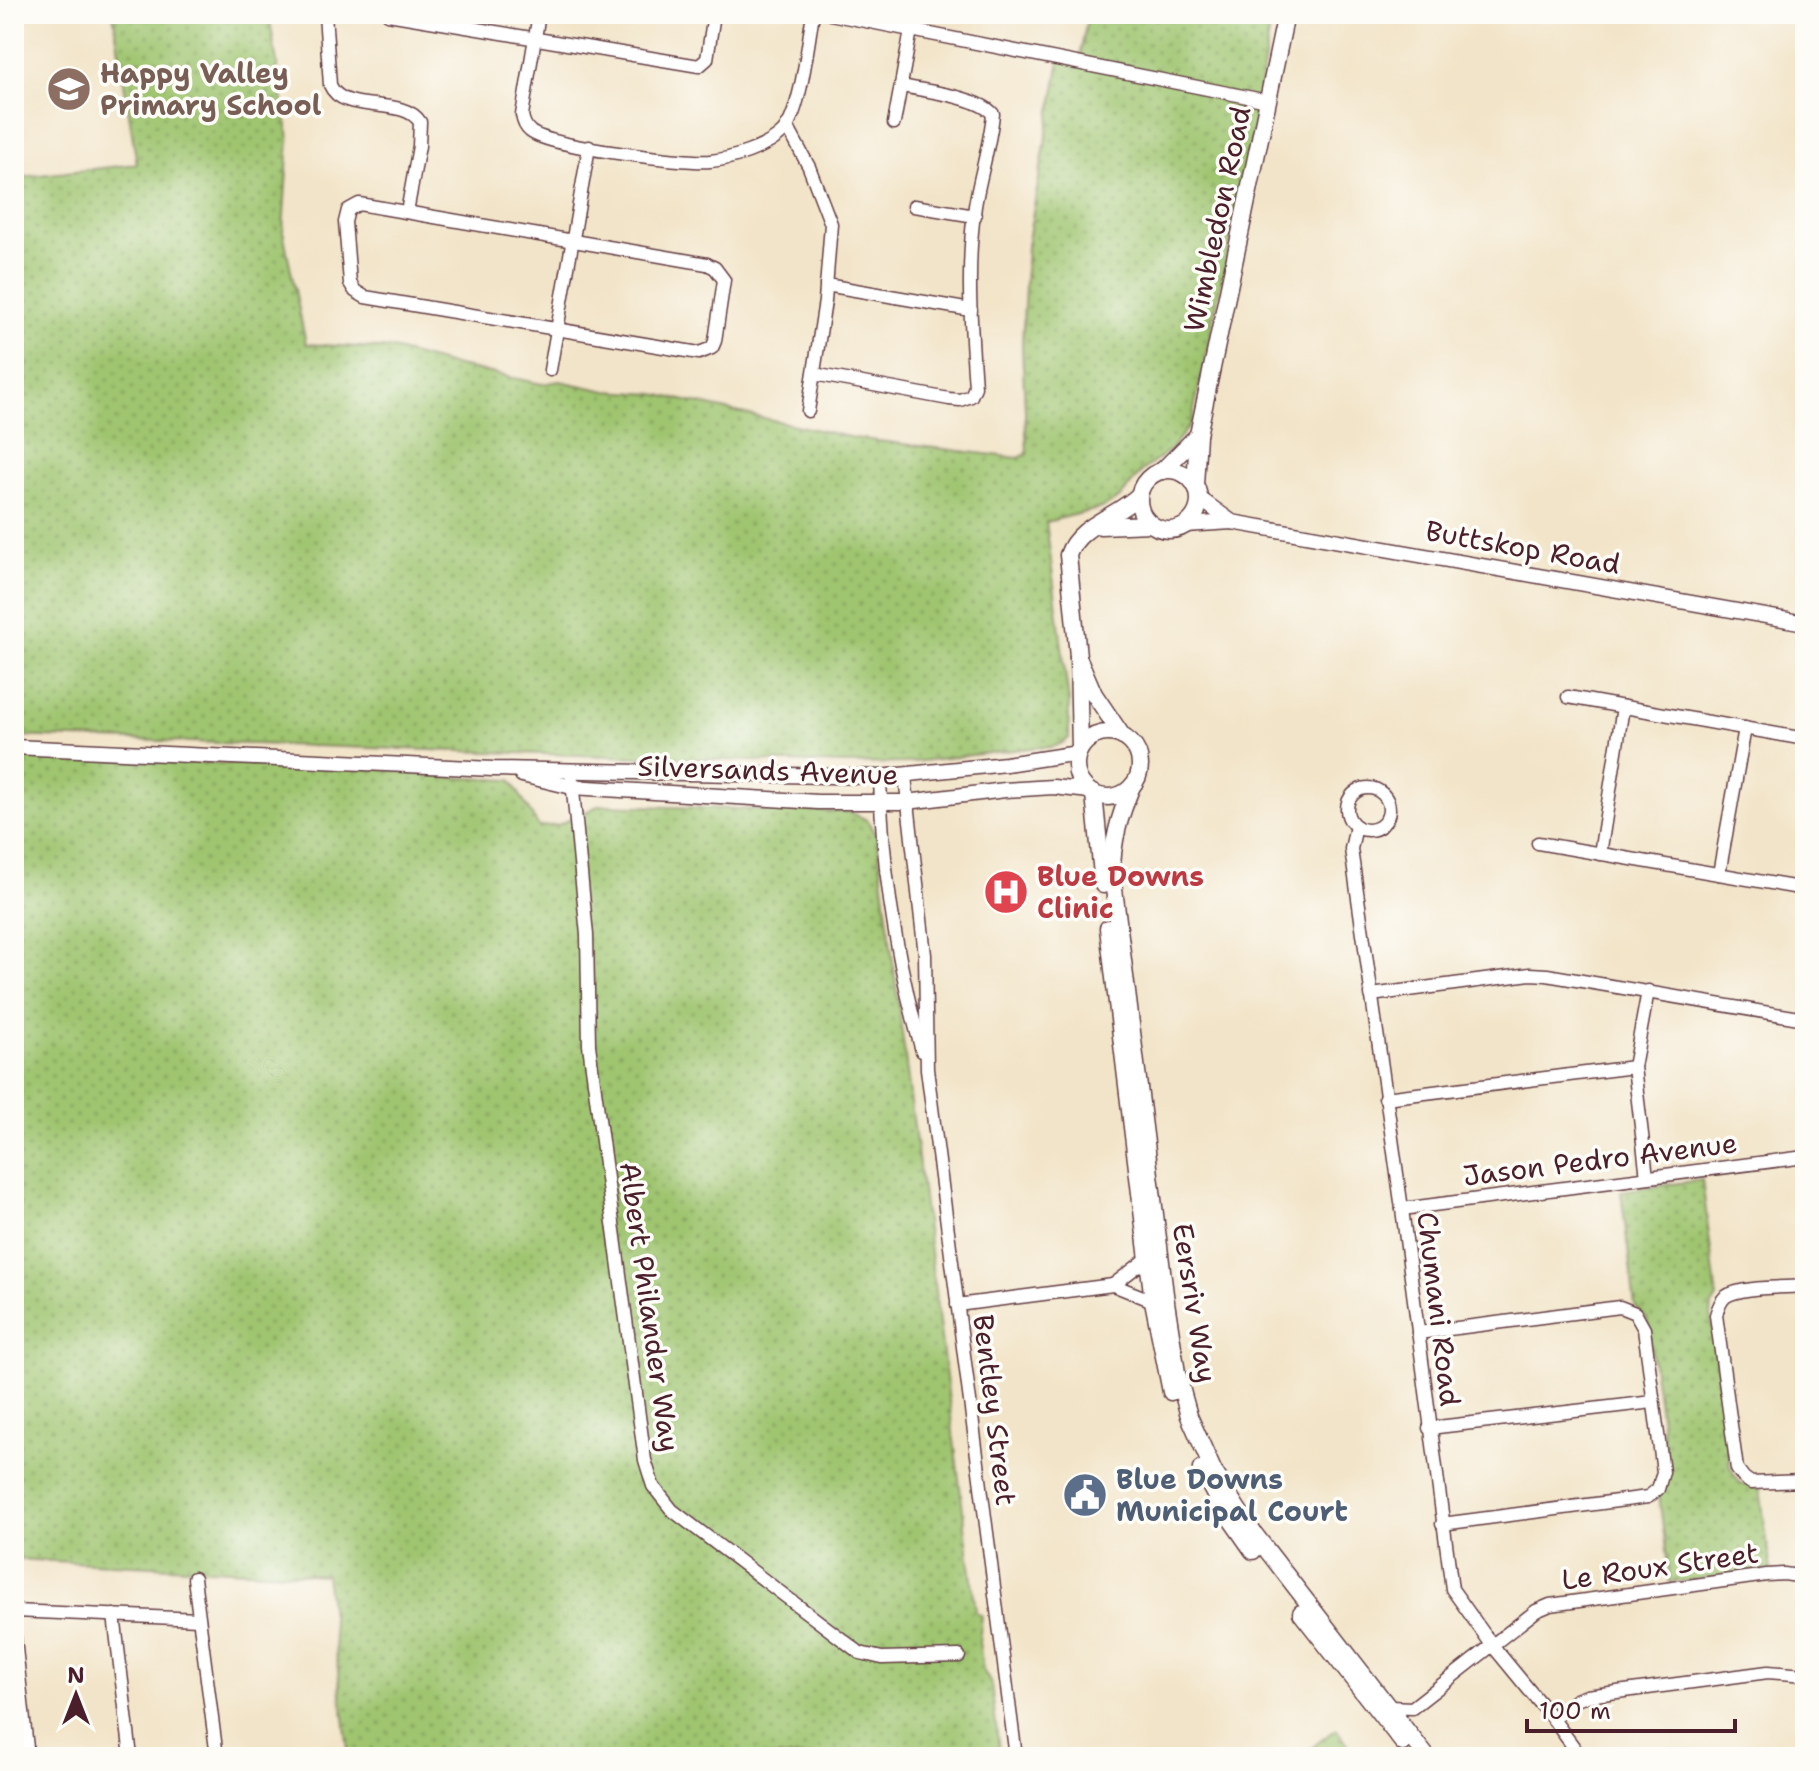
<svg xmlns="http://www.w3.org/2000/svg" width="1819" height="1771" viewBox="0 0 1819 1771" font-family="'Shantell Sans',sans-serif">
<defs>
<pattern id="grass-dots" width="8" height="8" patternUnits="userSpaceOnUse" patternTransform="scale(2)"><rect width="8" height="8" fill="#9fc570"/><path d="M2 2h.1M6 6h.1" fill="none" stroke="#849f5c" stroke-width="1.8" stroke-linecap="round"/></pattern>
</defs>
<rect width="100%" height="100%" fill="#fdfcf7"/>
<filter id="ink" filterUnits="userSpaceOnUse"><feTurbulence type="fractalNoise" baseFrequency=".0125" numOctaves="2"/><feDisplacementMap in="SourceGraphic" scale="16" xChannelSelector="R" yChannelSelector="G"/><feConvolveMatrix kernelMatrix="1 2 1 2 8 2 1 2 1" color-interpolation-filters="sRGB"/></filter>
<filter id="wash" filterUnits="userSpaceOnUse"><feTurbulence type="fractalNoise" baseFrequency=".006" numOctaves="4" result="noise"/><feDisplacementMap in="SourceGraphic" scale="32" xChannelSelector="R" yChannelSelector="G"/><feGaussianBlur stdDeviation="1.8" result="paint"/><feColorMatrix in="noise" values="0 0 0 0 0 0 0 0 0 0 0 0 0 0 0 0 0 1.4 0 .05"/><feComposite in="paint" operator="in"/></filter>
<g filter="url(#wash)">
<rect width="100%" height="100%" fill="#f2e4c8"/>
<g fill="url(#grass-dots)" stroke="#74724e" stroke-width="2">
<path d="M113,14H269L289,138L283,231L306,344L392,349L448,364L542,384L560,381L607,391L655,394L854,438L1018,458L1027,454L1022,345L1027,246L1060,60L1082,65L1081,50L1088,14H1272L1251,144L1191,424L1170,450L1141,472L1120,498L1102,508L1046,522L1069,702V738C1060,746 1050,749 1039,747L905,763L846,764L14,736V178L137,164Z"/>
<path d="M14,756L382,769L440,777L511,780L539,827L558,825L600,805L850,812L867,820L877,837L976,1612L982,1616L979,1642L983,1670L991,1684L1000,1757H349L326,1575L14,1559Z"/>
<path d="M1702,1180L1717,1298L1712,1306L1711,1317L1730,1467L1740,1484L1760,1489L1771,1570L1670,1583L1659,1496L1665,1487L1668,1474L1647,1319L1635,1306L1621,1191Z"/>
<path d="M1336,1729L1358,1757H1300L1333,1731Z"/>
</g>
</g>
<g filter="url(#ink)">
<g fill="none" stroke-linecap="round" stroke-linejoin="round">
<g stroke="#633d43" stroke-width="15">
<g id="minor">
<path d="M325,14L330,85C343,116 403,95 420,122L419,146L407,212"/>
<path d="M388,14L699,66L707,59L714,14"/>
<path d="M539,14L522,115C523,121 525,127 530,131C547,147 683,163 710,161C732,159 767,148 783,132C801,113 808,41 813,14"/>
<path d="M830,14L1268,101"/>
<path d="M894,123L911,30"/>
<path d="M787,126L809,167L831,224L825,301L808,411"/>
<path d="M359,204L707,264L715,268L724,280L715,341L712,348L699,353L365,297L355,291L350,283L345,222L348,210Z"/>
<path d="M914,206L975,216"/>
<path d="M826,285L971,310"/>
<path d="M550,370L589,147"/>
<path d="M814,374L949,399L960,400L971,396L975,387C971,328 966,265 975,206C980,175 990,145 993,114C980,97 924,91 902,86"/>
<path d="M1568,697L1805,739"/>
<path d="M571,770L587,935L589,1045L645,1460L653,1486L672,1510L860,1653L882,1658L959,1656"/>
<path d="M905,776L925,955L927,1069L1016,1757"/>
<path d="M880,777C882,869 897,963 922,1051"/>
<circle cx="1368" cy="809" r="21"/>
<path d="M1356,826L1351,849L1402,1209L1452,1589L1492,1645L1553,1719L1581,1757"/>
<path d="M1538,843L1805,889"/>
<path d="M1600,854L1623,707"/>
<path d="M1719,874L1745,728"/>
<path d="M1371,995L1530,974L1547,975L1805,1019"/>
<path d="M1385,1098L1634,1067"/>
<path d="M1647,1177L1634,1067L1648,991"/>
<path d="M1402,1209L1805,1157"/>
<path d="M1113,1285L1148,1258"/>
<path d="M1805,1286C1786,1288 1740,1286 1725,1297C1720,1302 1718,1308 1716,1315L1737,1469L1744,1478L1751,1483L1805,1481"/>
<path d="M957,1305L1113,1285L1153,1301"/>
<path d="M1418,1333L1620,1307L1635,1313L1644,1329L1663,1472L1658,1489L1648,1497L1442,1524"/>
<path d="M1429,1428L1653,1402"/>
<path d="M194,1578L217,1757"/>
<path d="M14,1611L199,1619"/>
<path d="M114,1615L131,1757"/>
<path d="M14,1630L28,1757"/>
<path d="M1390,1707L1412,1708L1536,1611L1550,1605L1767,1575L1784,1574L1805,1577"/>
<path d="M1553,1719L1576,1700L1587,1696L1768,1672L1805,1675"/>
</g>
</g>
<g stroke="#633d43" stroke-width="17">
<g id="tertiary">
<path d="M1199,498L1232,522"/>
<path d="M1185,525L1232,522L1805,623"/>
<path d="M14,747L493,769L880,777L1006,764L1078,753"/>
<path d="M522,775L572,787L818,802H907L1005,790L1053,787L1090,791"/>
</g>
</g>
<g stroke="#633d43" stroke-width="19">
<g id="secondary">
<circle cx="1169" cy="500" r="30"/>
<path d="M1162,471L1198,435"/>
<path d="M1195,485L1198,435L1286,14"/>
<path d="M1100,526L1151,524"/>
<path d="M1078,657L1094,694L1123,737"/>
<circle cx="1108" cy="765" r="32"/>
<path d="M1080,749L1078,656L1068,555C1078,525 1117,517 1139,495"/>
<path d="M1132,786C1120,815 1112,841 1112,873L1166,1302L1177,1373L1189,1416L1213,1470L1249,1527L1427,1757"/>
<path d="M1094,794L1103,885"/>
<path d="M1108,928L1153,1301L1171,1392"/>
<path d="M1201,1469L1218,1501L1253,1551"/>
<path d="M1301,1613L1403,1743"/>
</g>
</g>
<use href="#minor" stroke="#fff" stroke-width="12"/>
<use href="#tertiary" stroke="#fff" stroke-width="14"/>
<use href="#secondary" stroke="#fff" stroke-width="16"/>
</g>
</g>
<defs>
<g id="school-disc" transform="scale(2.3)"><circle r="9.5" fill="#8d6e63" stroke="#fdfcf7"/><path d="M0-5L7-2L0 1L-7-2ZM-4 1L0 2.5L4 1V4Q0 6-4 4Z" fill="#fff"/></g>
<g id="hospital-disc" transform="scale(2.3)"><circle r="9.5" fill="#e0444e" stroke="#fdfcf7"/><path d="M-5-5h3v3.5h4V-5h3V5h-3V1.5h-4V5h-3Z" fill="#fff"/></g>
<g id="civic-disc" transform="scale(2.3)"><circle r="9.5" fill="#5c6f8a" stroke="#fdfcf7"/><path d="M-.6-6.5H3V-4.5H.6V-3L4-1V1h2V6H-6V1h2V-1L-.6-3ZM-1.2 2.5V6h2.4V2.5Z" fill="#fff"/></g>
</defs>
<g fill-rule="evenodd">
<use href="#school-disc" x="69" y="89"/>
<use href="#hospital-disc" x="1006" y="892"/>
<use href="#civic-disc" x="1085" y="1495"/>
</g>
<g text-anchor="middle" dominant-baseline="central" stroke-width="7" stroke-linejoin="round" paint-order="stroke">
<g font-size="28" font-weight="bold" fill="#785e54" stroke="#fdfcf7" text-anchor="start">
<text x="100" y="73">Happy Valley<tspan x="100" dy="32">Primary School</tspan></text>
</g>
<g font-size="28" fill="#4a1f2b" stroke="#fdfcf7">
<text transform="translate(1217 219) rotate(-78)">Wimbledon Road</text>
<text transform="translate(1523 547) rotate(10)">Buttskop Road</text>
<text transform="translate(768 770) rotate(2)">Silversands Avenue</text>
<text transform="translate(1600 1159) rotate(-7)">Jason Pedro Avenue</text>
<text transform="translate(1195 1303) rotate(81)">Eersriv Way</text>
<text transform="translate(650 1307) rotate(82)">Albert Philander Way</text>
<text transform="translate(1439 1309) rotate(83)">Chumani Road</text>
<text transform="translate(995 1410) rotate(83)">Bentley Street</text>
<text transform="translate(1660 1566) rotate(-8)">Le Roux Street</text>
</g>
<g font-size="28" font-weight="bold" fill="#be3a42" stroke="#fdfcf7" text-anchor="start">
<text x="1037" y="876">Blue Downs<tspan x="1037" dy="32">Clinic</tspan></text>
</g>
<g font-size="28" font-weight="bold" fill="#4e5e75" stroke="#fdfcf7" text-anchor="start">
<text x="1116" y="1479">Blue Downs<tspan x="1116" dy="32">Municipal Court</tspan></text>
</g>
</g>
<rect width="1819" height="1771" fill="none" stroke="#fdfcf7" stroke-width="48"/>
<g transform="translate(76 1695)" stroke="#fdfcf7" stroke-width="6" paint-order="stroke">
<path d="M0-6L14 30L0 20L-14 30Z" fill="#4a1f2b"/>
<text y="-12" font-size="22" font-weight="bold" text-anchor="middle" fill="#4a1f2b">N</text>
</g>
<path d="M1527 1719v12h208v-12" fill="none" stroke="#4a1f2b" stroke-width="4"/>
<text x="1539" y="1719" font-size="24" fill="#4a1f2b" stroke="#fdfcf7" stroke-width="6" paint-order="stroke">100 m</text>
</svg>
